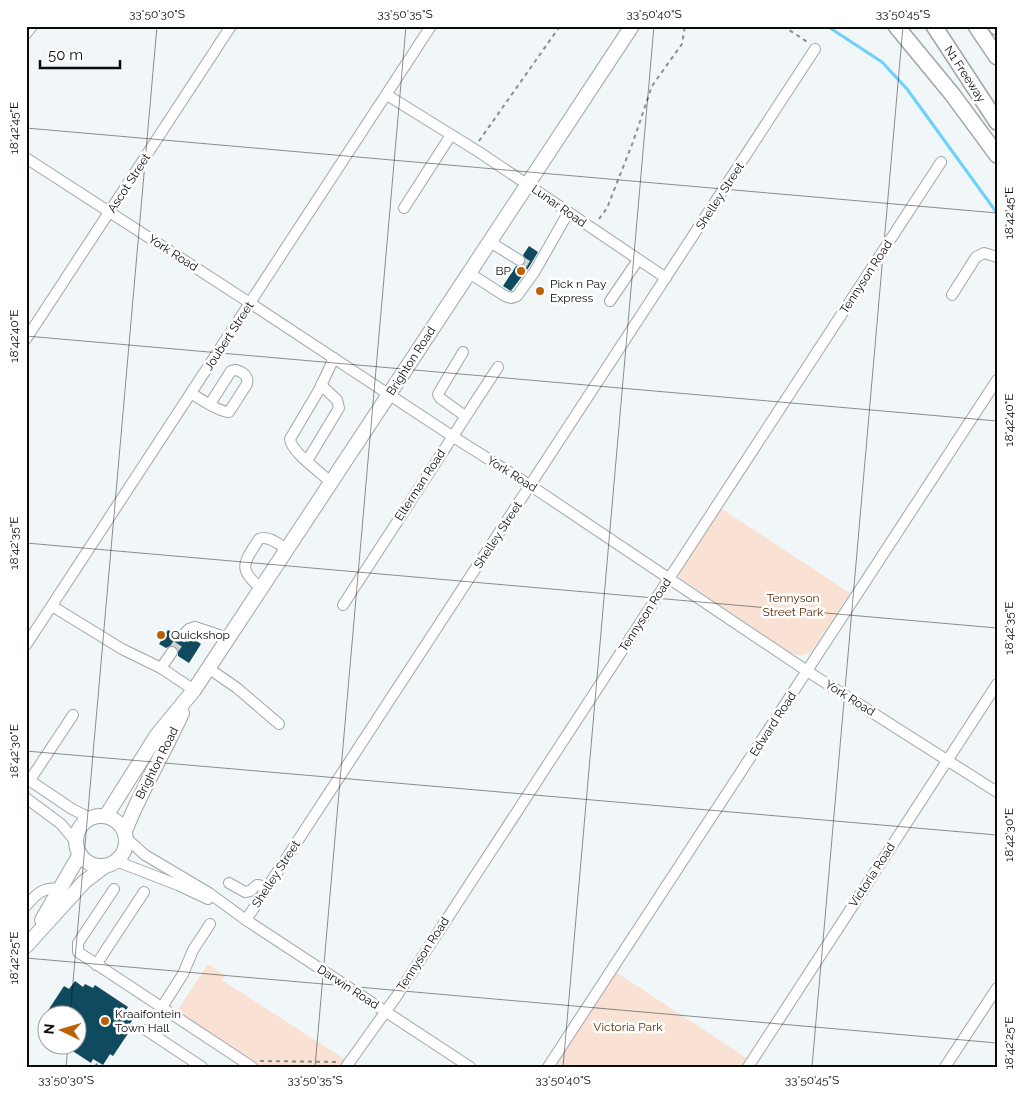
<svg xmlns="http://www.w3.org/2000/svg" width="1023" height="1093" viewBox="0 0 1023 1093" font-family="Raleway,sans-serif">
<rect width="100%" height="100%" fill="#f1f7f9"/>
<g fill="#f9e2d4">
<path d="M719,507L850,593L812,651C803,657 797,656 788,651L680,578L678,571Z"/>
<path d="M208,964L225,976L222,980L346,1060L342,1067H261L177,1011Z"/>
<path d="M616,972L748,1059L743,1067H555Z"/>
</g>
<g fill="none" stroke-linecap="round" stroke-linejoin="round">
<path stroke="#6cd1fb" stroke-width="3" d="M827,26L882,62L907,89L997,213"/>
</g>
<g fill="#104a5f">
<path d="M529,246L538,252L529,267L511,291L503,286L516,266L519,267L525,264L526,260L523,255Z"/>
<path d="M168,630L177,635L178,633L180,637L183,639H187L191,637L201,644L189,663L178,656V650L175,646H170L166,648L159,644Z"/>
<path d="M75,981L83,987L85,984L93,988L95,985L128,1007L126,1010L135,1016L128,1027L131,1029L113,1056L110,1054L103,1065L93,1059L91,1063L65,1046H79L78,1045V1016H52L47,1012L64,986L69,989Z"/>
</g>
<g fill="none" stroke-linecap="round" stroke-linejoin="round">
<g stroke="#ced4d5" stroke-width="10" stroke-dasharray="10 5" stroke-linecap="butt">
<path d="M519,260L532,268"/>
<path d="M172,652L185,633"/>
</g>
<g stroke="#a0a6a8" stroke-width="12">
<g id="minor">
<path d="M26,34L32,26"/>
<path d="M387,95L479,152L666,278"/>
<path d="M26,158L250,303L452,436L531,486L807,671L997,792"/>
<path d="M404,208L451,135"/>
<path d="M490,242L519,260"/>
<path d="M469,273L505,296L511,298L517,296L535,271L568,213"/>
<path d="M952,295L976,257L984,253L997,257"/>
<path d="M610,301L638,260"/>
<path d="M26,339L231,26"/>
<path d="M463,352L438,394L440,398L465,416"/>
<path d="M191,393C200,399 219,412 229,412L247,384C249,376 243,372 236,370L231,371L210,404"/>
<path d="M307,461L339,408L337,400L321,385"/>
<path d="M331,482C321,473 291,452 290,439L319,390L334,358"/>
<path d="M261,588C236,569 245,561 259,539C268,535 279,544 286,549"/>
<path d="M343,605L498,367"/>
<path d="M52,606L122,649L161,668L194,690"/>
<path d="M185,633L189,629L195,627L228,638"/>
<path d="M26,645L431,26"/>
<path d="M161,668L172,652"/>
<path d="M208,668L237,688L279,724"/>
<path d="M26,778L72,809L90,818"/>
<path d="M30,780L73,715"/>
<path d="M26,798L61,824L76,842"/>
<path d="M127,839L145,855L209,893L246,920L470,1067"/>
<path d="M116,861L178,885L208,899"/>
<path d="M229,883L245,892L250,891L257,885L268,887"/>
<path d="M114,889L78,943V952L252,1067"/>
<path d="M26,906C36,894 44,886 60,889"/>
<path d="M246,920L815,49"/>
<path d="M96,965L144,892"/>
<path d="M162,1007L183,974L193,950L210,924"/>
<path d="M146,1030L202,1067"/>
<path d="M346,1067L396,997L941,162"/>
<path d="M548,1067L997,380"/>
<path d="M748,1067L997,684"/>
<path d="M945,1067L997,988"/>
</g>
</g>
<g stroke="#a0a6a8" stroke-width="16">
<g id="major">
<circle cx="101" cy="841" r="25"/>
<path d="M106,816L157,735L194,690L632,26"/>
<path d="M125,831C141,790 164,753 182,713"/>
<path d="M42,920L80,854"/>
<path d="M26,946L84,882L105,866"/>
</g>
</g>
<g stroke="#a0a6a8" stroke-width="18">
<g id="highway">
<path d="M896,26L952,94L997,155"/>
<path d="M934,26L997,122"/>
<path d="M976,26L997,57"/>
<path d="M997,26V27"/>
</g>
</g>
<g stroke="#8a8e8f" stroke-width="2" stroke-dasharray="4 4" stroke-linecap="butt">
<path d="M783,26L809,43"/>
<path d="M479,141L560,26"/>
<path d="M599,219L607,208L633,142L652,86L682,44L685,26"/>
<path d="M260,1061L338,1062"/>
<path d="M95,1067L98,1062"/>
</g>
<use href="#minor" stroke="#fff" stroke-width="10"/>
<use href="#major" stroke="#fff" stroke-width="14"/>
<use href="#highway" stroke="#fff" stroke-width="15"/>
</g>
<path fill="none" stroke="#0a0c0c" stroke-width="1" stroke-opacity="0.45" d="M26,128L997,213M26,336L997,421M26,543L997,628M26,751L997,835M26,958L997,1043M70,1016L157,26M66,1067L68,1046M315,1067L406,26M563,1067L654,26M812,1067L903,26"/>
<g fill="#bc6106" stroke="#fff" stroke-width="2">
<circle cx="521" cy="271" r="5"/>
<circle cx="540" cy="291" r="5"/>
<circle cx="161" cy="635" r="5"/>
<circle cx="105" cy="1021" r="5"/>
</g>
<g text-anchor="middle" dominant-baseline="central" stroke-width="5" stroke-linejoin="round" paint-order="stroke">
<g font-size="12" fill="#0a0c0c" stroke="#fff">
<text transform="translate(965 74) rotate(57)">N1 Freeway</text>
<text transform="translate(129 183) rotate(-57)">Ascot Street</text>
<text transform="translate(720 196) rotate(-57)">Shelley Street</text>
<text transform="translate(559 206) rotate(35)">Lunar Road</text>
<text transform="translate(173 253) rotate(33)">York Road</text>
<text transform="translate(866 277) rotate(-57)">Tennyson Road</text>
<text transform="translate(229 336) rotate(-57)">Joubert Street</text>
<text transform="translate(411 361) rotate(-57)">Brighton Road</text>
<text transform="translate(512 474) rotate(32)">York Road</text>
<text transform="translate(420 485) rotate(-57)">Elterman Road</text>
<text transform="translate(498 535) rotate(-57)">Shelley Street</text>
<text transform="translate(645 615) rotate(-57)">Tennyson Road</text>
<text transform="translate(850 698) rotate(32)">York Road</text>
<text transform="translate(773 724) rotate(-57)">Edward Road</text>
<text transform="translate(157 763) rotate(-63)">Brighton Road</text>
<text transform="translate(276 874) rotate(-57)">Shelley Street</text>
<text transform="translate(872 875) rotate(-57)">Victoria Road</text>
<text transform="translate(423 954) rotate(-57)">Tennyson Road</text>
<text transform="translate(348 987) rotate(33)">Darwin Road</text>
</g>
<g font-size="12" fill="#0a0c0c" stroke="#fff" text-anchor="start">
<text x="511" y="271" text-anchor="end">BP</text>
<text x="550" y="284">Pick n Pay<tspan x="550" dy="14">Express</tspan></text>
<text x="171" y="635">Quickshop</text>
<text x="115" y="1014">Kraaifontein<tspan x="115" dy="14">Town Hall</tspan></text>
</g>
<g font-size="12" fill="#5d2e04" stroke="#fff">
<text x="793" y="598">Tennyson<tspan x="793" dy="14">Street Park</tspan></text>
<text x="628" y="1027">Victoria Park</text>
</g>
</g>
<rect width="1023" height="1093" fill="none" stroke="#ffffff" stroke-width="55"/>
<g transform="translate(62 1030) rotate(275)"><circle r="24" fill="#ffffff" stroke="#9d9e9e"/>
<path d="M0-4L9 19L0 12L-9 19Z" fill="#bc6106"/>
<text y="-8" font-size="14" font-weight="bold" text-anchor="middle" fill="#0a0c0c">N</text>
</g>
<path d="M40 60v8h80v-8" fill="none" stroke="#0a0c0c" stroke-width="2.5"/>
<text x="48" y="60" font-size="15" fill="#0a0c0c" stroke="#ffffff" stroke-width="4" paint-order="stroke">50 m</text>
<rect x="28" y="28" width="968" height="1038" fill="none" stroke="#0a0c0c" stroke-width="2"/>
<g font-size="12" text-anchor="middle" fill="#0a0c0c">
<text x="157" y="18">33°50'30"S</text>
<text x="405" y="18">33°50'35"S</text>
<text x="654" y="18">33°50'40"S</text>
<text x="903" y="18">33°50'45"S</text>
<text transform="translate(14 128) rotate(-90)" y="4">18°42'45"E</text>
<text transform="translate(1009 213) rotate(-90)" y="4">18°42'45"E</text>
<text transform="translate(14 336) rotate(-90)" y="4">18°42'40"E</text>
<text transform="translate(1009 420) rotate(-90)" y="4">18°42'40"E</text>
<text transform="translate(14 543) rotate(-90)" y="4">18°42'35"E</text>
<text transform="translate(1009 628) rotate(-90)" y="4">18°42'35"E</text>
<text transform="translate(14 751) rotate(-90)" y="4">18°42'30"E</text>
<text transform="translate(1009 835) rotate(-90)" y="4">18°42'30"E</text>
<text transform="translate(14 958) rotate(-90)" y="4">18°42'25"E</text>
<text transform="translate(1009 1043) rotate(-90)" y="4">18°42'25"E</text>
<text x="66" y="1084">33°50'30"S</text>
<text x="315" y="1084">33°50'35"S</text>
<text x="563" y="1084">33°50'40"S</text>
<text x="812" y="1084">33°50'45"S</text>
</g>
</svg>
